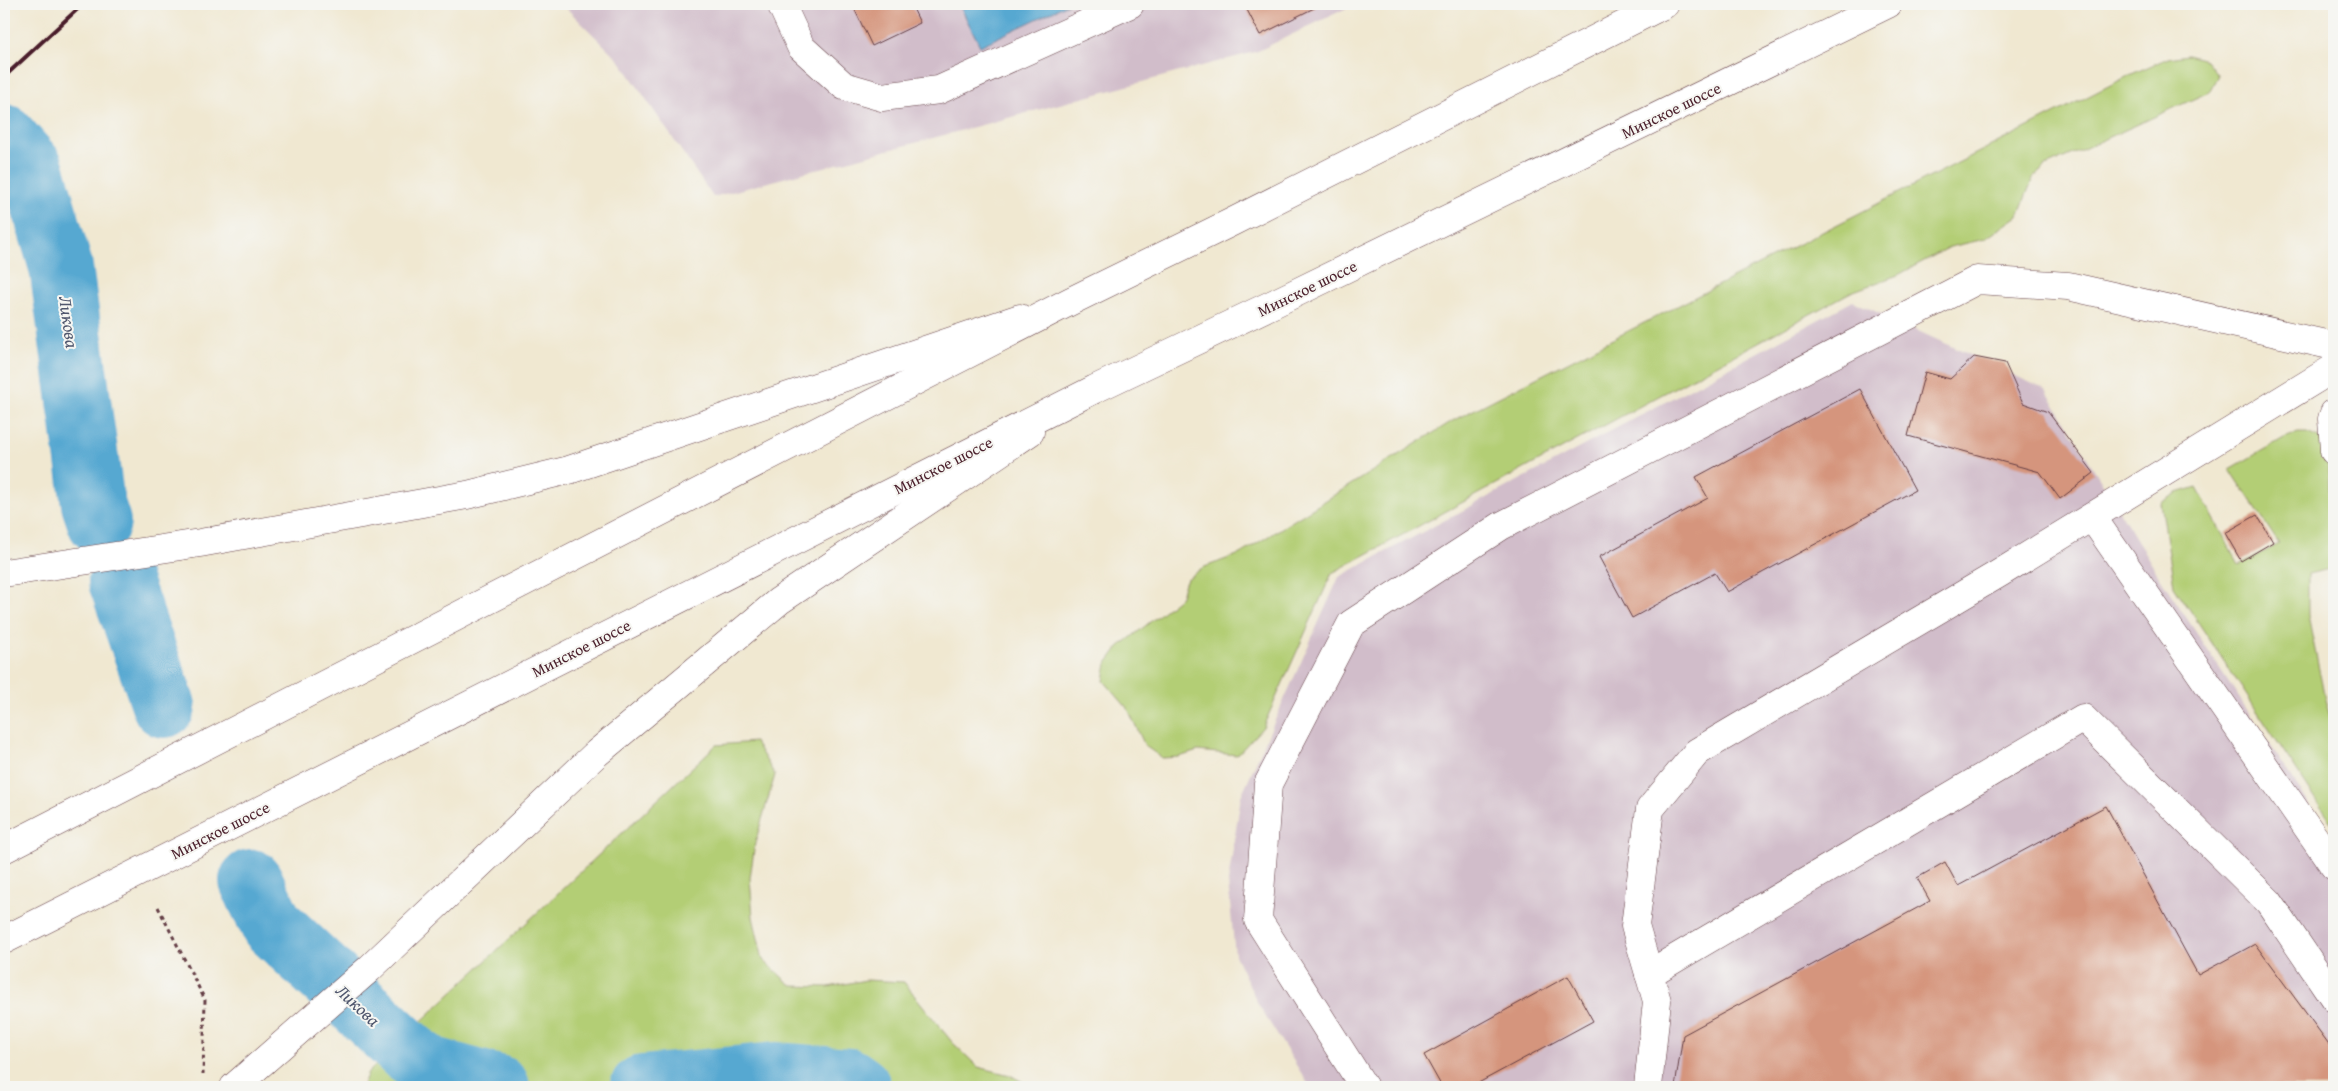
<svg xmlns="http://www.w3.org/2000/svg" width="2338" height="1091" viewBox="0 0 2338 1091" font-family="'Gentium Book Plus',serif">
<rect width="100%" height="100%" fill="#f6f6f2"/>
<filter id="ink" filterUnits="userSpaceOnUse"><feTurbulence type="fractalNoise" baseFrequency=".02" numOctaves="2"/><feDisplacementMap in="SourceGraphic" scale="10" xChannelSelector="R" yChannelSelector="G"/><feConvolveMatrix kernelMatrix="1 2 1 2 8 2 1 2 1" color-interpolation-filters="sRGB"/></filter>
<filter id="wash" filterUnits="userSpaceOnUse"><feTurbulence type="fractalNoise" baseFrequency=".0096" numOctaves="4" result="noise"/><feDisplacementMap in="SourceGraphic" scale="20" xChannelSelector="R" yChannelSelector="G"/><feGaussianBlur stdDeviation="1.12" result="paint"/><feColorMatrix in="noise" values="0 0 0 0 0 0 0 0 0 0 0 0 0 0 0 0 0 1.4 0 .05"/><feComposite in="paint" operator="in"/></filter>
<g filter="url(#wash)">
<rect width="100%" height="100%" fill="#f0e8d1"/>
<g fill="#d1bdca">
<path d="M562,4H1355L1258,51L713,197L620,61Z"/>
<path d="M1853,301L2046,390L2157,573L2334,842V1087H1310L1259,1006L1235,955L1228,882L1241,796L1339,577Z"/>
</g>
<g fill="#b3ce74" stroke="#7e7650">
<path d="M2187,55L2206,60L2218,75L2209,92L2046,166L2033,178L2018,216L1985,239L1950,247L1898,275L1851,292L1332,573L1263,727L1237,755L1198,751L1179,757L1162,758L1145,746L1128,709L1104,681L1107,663L1119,647L1180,598L1186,580L1202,568L1240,554L1454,420L2134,73L2168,58Z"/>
<path d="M52,166L80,255L103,356L111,502L93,504L78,503L56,316L39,247L8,200L4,186V174Z"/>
<path d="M2298,433H2307L2321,439L2327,454L2334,568L2308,574V616L2326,704L2334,727V827L2174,586L2161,503L2177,493L2197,487L2239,565L2279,544L2230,469L2284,438Z"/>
<path d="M755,742L775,775L755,843L750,878L753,917L763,960L792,986L828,987L866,980L904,982L952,1042L978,1067L1010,1075L1032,1087H362L368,1073L395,1046L716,745Z"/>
</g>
<path fill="#56a8d1" stroke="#50647e" d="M959,4H1068L980,46Z"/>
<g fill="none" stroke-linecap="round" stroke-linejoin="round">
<g stroke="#56a8d1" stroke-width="64">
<path d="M4,136L32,168L61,267L93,504L99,522"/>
<path d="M120,581L164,706"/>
<path d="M251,881L272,925L409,1053L430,1068L498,1087"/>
<path d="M642,1087L775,1074L849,1080L859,1087"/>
</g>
</g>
<g id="blocks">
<g fill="#d5957d">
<path d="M852,4H911L920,23L872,46Z"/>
<path d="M1244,4H1314L1316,7L1260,35Z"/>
<path d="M1974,357L2005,363L2023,403L2048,412L2094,473L2060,499L2040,472L1908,436L1925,372L1950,379Z"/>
<path d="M1860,389L1915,490L1727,592L1715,573L1632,618L1599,557L1708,498L1696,477Z"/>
<path d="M2257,515L2273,542L2241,561L2225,533Z"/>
<path d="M2106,806L2198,975L2255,944L2334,1051V1087H1675L1683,1035L1930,901L1917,878L1945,862L1958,886Z"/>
<path d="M1568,976L1593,1021L1471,1087H1442L1424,1055Z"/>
</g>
</g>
</g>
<g filter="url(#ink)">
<use href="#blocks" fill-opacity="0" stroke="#633d44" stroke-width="1"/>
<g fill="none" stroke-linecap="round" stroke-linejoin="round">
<g stroke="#633d44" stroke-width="29">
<g id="minor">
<path d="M781,4L801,47L844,86L882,97L939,90L1130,4"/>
<path d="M2334,413L2332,419L2334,451"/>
<path d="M2092,517L2334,866"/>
<path d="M4,573L200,543L467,495L569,470L1020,318"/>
<path d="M1649,974L2083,718L2269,902L2334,998"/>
<path d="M234,1087L369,969L597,753L779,601L1030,432"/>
<path d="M1364,1087L1258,920L1268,784L1351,624L1501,526L1977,280L2068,286L2334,346"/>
<path d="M1648,1087L1657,1001L1635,926L1650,809L1697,752L2000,573L2334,368"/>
</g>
</g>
<g stroke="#633d44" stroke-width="29">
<g id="highway">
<path d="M4,849L1071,301L1232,222L1665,4"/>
<path d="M4,940L1095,389L1273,304L1888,4"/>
</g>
</g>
<path stroke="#633d44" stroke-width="3" stroke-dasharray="4 4" stroke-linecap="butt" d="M158,907L205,1000L203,1074"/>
<use href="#minor" stroke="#fff" stroke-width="28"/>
<use href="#highway" stroke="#fff" stroke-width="28"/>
<path stroke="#4a1f2b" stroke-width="4" d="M4,77L83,4"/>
</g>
</g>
<g text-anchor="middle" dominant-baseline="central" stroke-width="4" stroke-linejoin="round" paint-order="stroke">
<g font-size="16" fill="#4a1f2b" stroke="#f6f6f2">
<text transform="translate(1671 110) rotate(-26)">Минское шоссе</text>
<text transform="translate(1307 288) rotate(-26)">Минское шоссе</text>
<text transform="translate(943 465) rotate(-27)">Минское шоссе</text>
<text transform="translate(581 648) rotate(-27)">Минское шоссе</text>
<text transform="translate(220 830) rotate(-27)">Минское шоссе</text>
</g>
<g font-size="18" font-style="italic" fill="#4f566d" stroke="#f6f6f2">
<text transform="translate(69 322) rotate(82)">Ликова</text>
<text transform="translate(358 1005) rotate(43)">Ликова</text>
</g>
</g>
<rect width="2338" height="1091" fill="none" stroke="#f6f6f2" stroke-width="20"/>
</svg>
